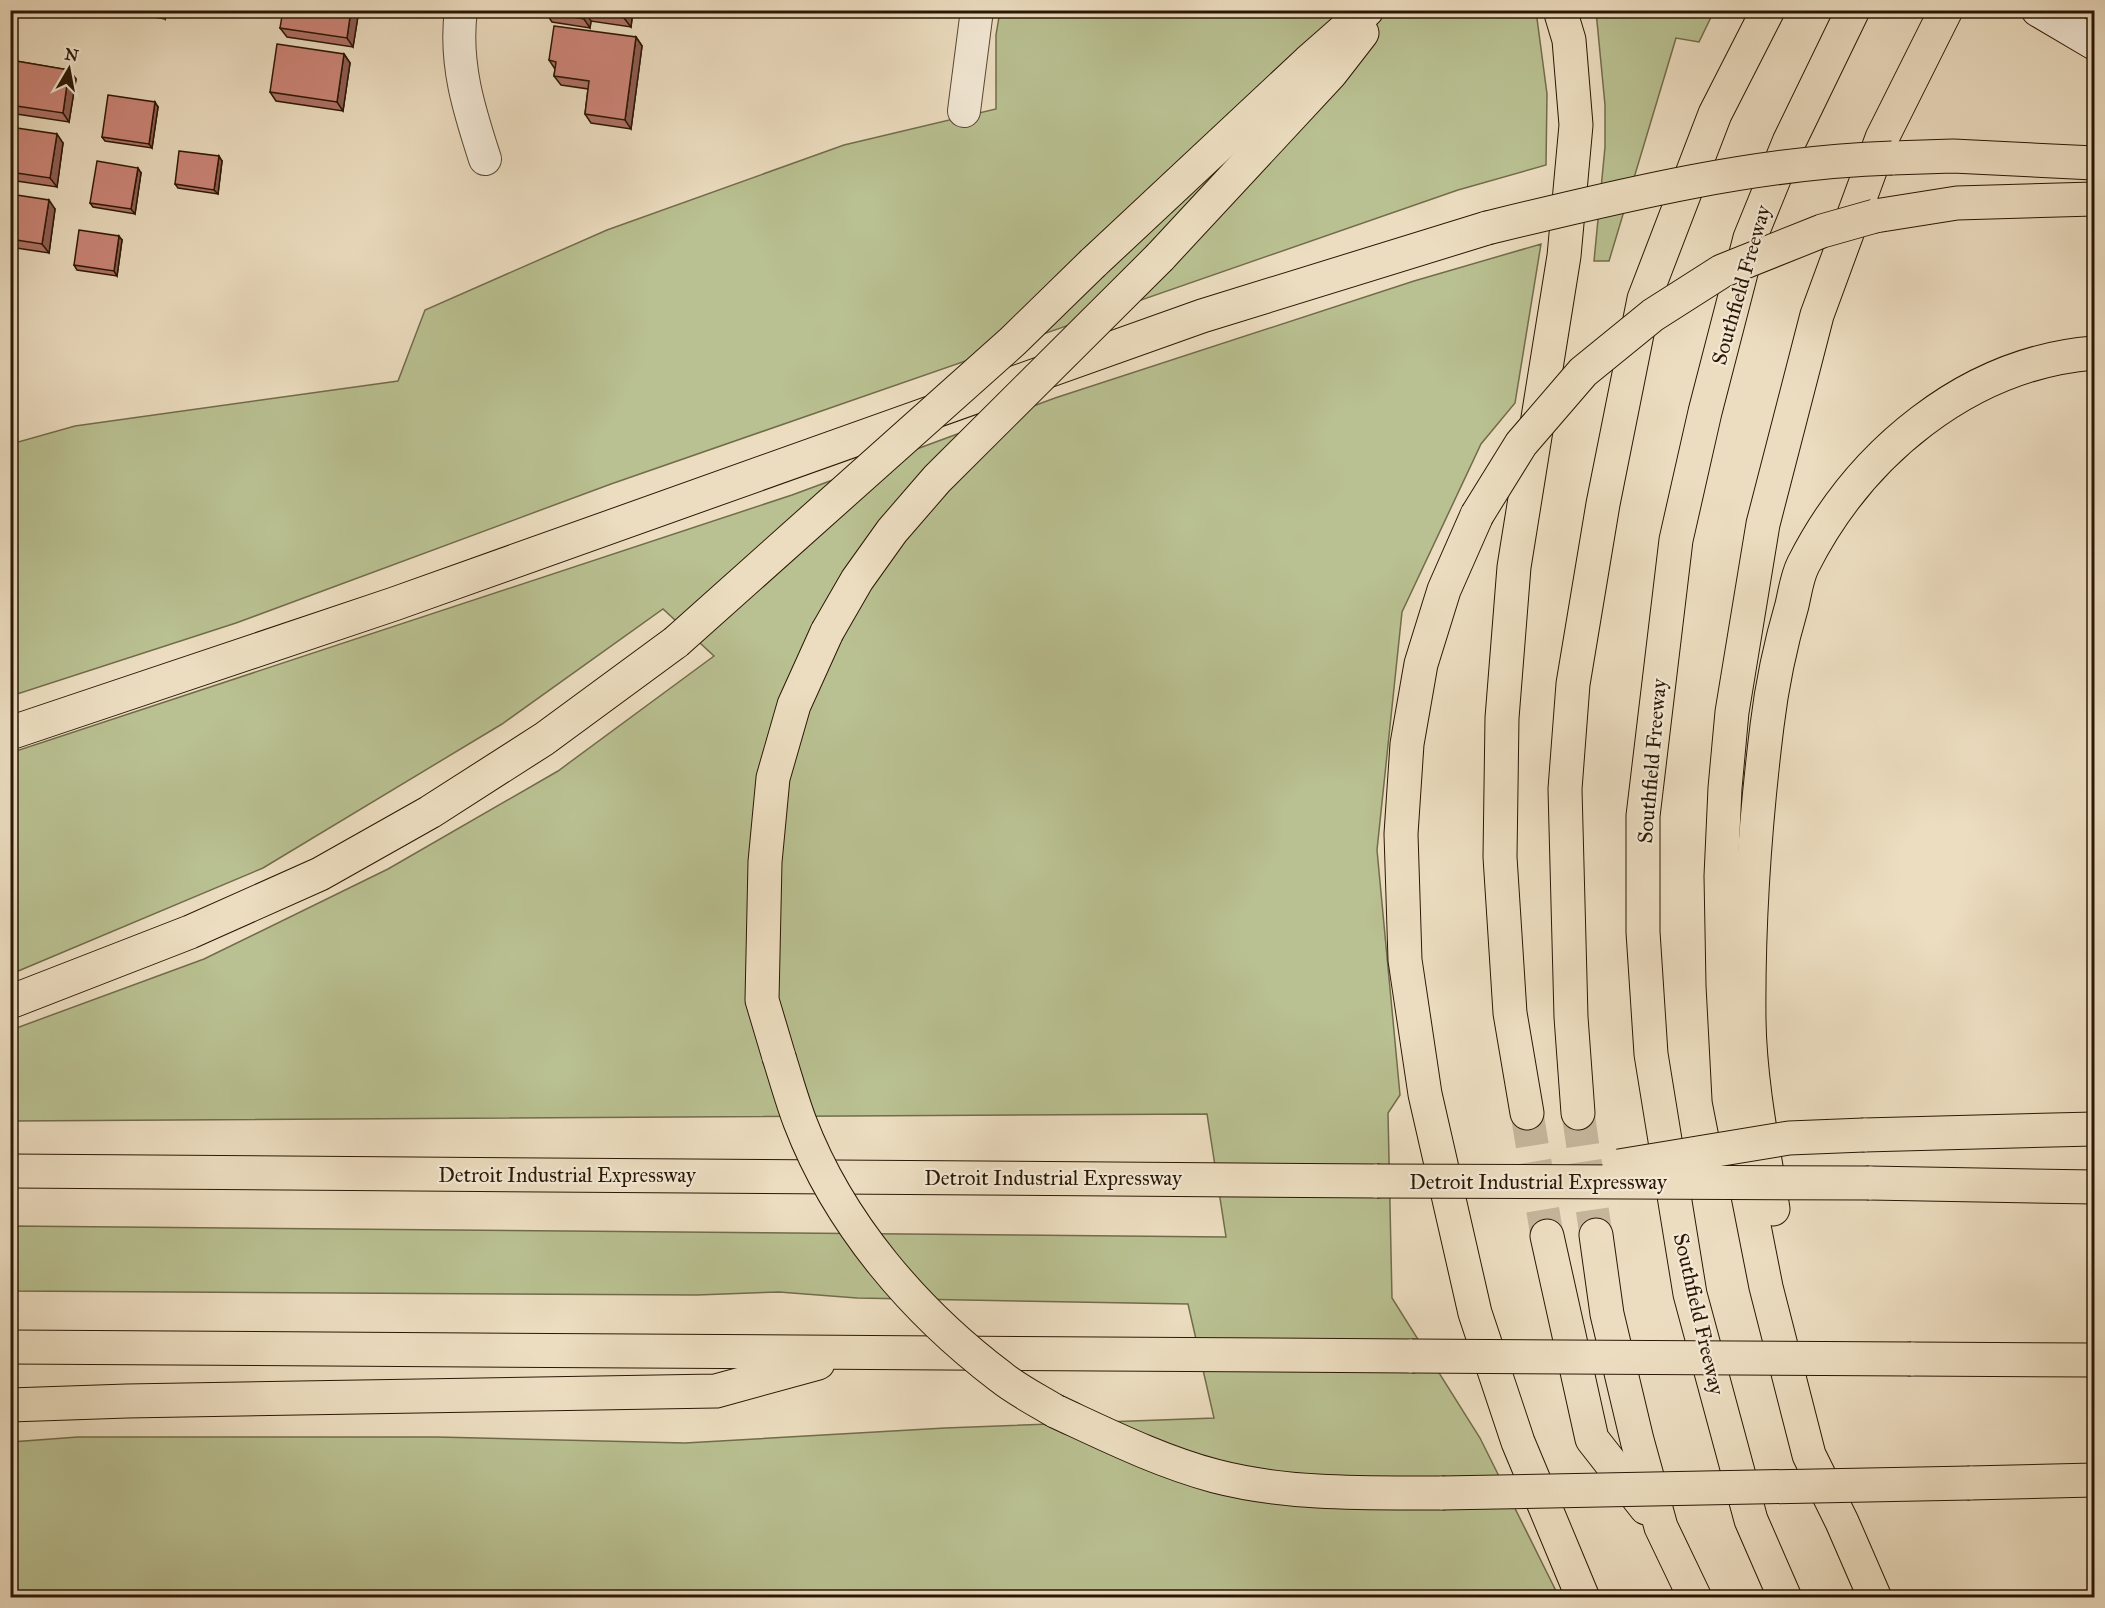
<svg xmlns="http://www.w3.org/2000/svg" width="2105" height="1608" viewBox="0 0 2105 1608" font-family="'IM FELL Great Primer',serif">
<rect width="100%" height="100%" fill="#ecddc0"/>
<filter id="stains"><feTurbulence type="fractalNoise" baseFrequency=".00333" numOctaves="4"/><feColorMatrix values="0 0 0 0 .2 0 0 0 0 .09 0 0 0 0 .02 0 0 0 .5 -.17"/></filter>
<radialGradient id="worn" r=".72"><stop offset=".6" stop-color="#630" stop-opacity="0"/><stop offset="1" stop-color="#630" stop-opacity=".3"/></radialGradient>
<g fill="#b9c091" stroke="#726c4a" stroke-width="1.5">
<path d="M1000,11H1536L1547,94L1546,165L1458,190L611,484L236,623L11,696V444L75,426L398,381L425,310L607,230L844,145L996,109V35Z"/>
<path d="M1596,11H1714L1699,42L1676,38L1609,261H1594L1605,147V105Z"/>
<path d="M1541,244L1515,403L1481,444L1402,612L1377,850L1400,1095L1388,1113L1392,1298L1480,1438L1559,1597H11V1442L78,1437H437L685,1443L945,1428L1214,1418L1188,1304L857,1298L779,1292L697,1295L11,1291V1226L1226,1237L1207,1114L11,1121V1030L204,959L388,869L558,771L714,656L663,609L502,724L263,868L11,974L10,753L792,495L1055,398L1414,281Z"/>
</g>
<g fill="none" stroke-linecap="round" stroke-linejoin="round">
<g stroke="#c5b59a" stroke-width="33" stroke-dasharray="33 16" stroke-linecap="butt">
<path d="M1527,1113L1547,1236"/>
<path d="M1578,1113L1596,1235"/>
</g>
<g stroke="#5b4833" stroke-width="34">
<g id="minor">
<path d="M461,10C454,63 469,110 485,159"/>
<path d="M964,111L977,10"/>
</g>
</g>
<g stroke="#2b1704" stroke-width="35">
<path id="secondary" d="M2038,10L2094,43"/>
</g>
<g stroke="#2b1704" stroke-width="35">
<g id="motorway">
<path d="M1892,158L1953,156L2094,163"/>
<path d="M1875,216L1957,203L2094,199"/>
<path d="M1160,257L1331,73L1362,33"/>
<path d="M1093,263L1308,62L1367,10"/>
<path d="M1477,515L1444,590L1421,664L1407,744L1401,834L1405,960L1425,1094L1475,1313L1518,1442L1583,1598"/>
<path d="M10,733L394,604L1202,316L1487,228"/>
<path d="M10,1002L190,932L320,874L430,812L544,739L676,642"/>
<path d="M779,1057L762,1000L765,862L773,778L794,705L827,632"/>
<path d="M1527,1113L1510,1013L1500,857L1502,718L1514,567L1564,256L1576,125L1569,40L1560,10"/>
<path d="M1578,1113L1571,1017L1565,789L1573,684L1603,504L1644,299L1715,114L1768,10"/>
<path d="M1864,1135L2094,1129"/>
<path d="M10,1171L1377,1181"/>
<path d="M1869,1183L2094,1187"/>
<path d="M1773,1209C1763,1146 1750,1083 1749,1020C1748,922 1755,823 1767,726C1772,684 1780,646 1792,605C1795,592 1797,577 1803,565C1859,454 1967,363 2094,353"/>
<path d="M1596,1235L1607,1314L1637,1440L1661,1527L1695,1598"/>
<path d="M1547,1236L1592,1439L1646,1508"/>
<path d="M10,1347L1412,1356"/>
<path d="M1911,1359L2094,1360"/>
<path d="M10,1405L127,1401L716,1391L818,1363"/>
<path d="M1055,1411C1107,1435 1159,1461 1215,1476C1288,1495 1367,1493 1442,1493"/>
<path d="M1970,1483L2094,1480"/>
<path d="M1785,1598L1751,1520L1690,1294L1651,1054L1643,932V816L1676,540L1705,412L1750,238L1789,142L1853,10"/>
<path d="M1875,1598L1842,1522L1809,1455L1766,1287L1729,1099L1723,985L1721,876L1725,788L1732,712L1763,524L1817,315L1882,138L1946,10"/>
</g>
</g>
<use href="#minor" stroke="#f3e9d6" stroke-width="32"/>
<use href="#secondary" stroke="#f3e9d6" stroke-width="33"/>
<use href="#motorway" stroke="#ecddc0" stroke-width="33"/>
<g stroke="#2b1704" stroke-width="35" stroke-linecap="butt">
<g id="motorway-bridge">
<path d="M1487,228C1619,196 1756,162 1892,158"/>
<path d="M1477,515L1521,444L1583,372L1653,315L1722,271L1822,231L1875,216"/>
<path d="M827,632L857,580L892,531L937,479L1160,257"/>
<path d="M676,642L1013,341L1093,263"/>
<path d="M779,1057C786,1079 792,1101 800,1122C839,1224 915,1312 1001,1377C1017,1390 1037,1400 1055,1411"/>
<path d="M1619,1166L1789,1138L1864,1135"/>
<path d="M1377,1181L1869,1183"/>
<path d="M1412,1356L1911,1359"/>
<path d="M1442,1493L1970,1483"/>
</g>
</g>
<use href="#motorway-bridge" stroke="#ecddc0" stroke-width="33"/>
</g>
<g fill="#af7267" stroke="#2b1704" stroke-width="1.5">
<path d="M127,10H166L165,19L129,13Z"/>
<path d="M359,10L353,47L287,37L280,28Z"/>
<path d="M546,10H633L631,27L591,21L590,28L552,22L546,13Z"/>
<path d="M636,37L642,46L631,129L591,123L585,114L588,89L561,85L554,76L555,69L549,60Z"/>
<path d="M344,54L350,63L343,111L276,101L270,92Z"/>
<path d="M10,60L69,70L76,79L69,122L10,113Z"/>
<path d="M158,107L152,148L105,141L102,137Z"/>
<path d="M10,127L63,143L57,187L10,180Z"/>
<path d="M222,161L218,194L178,188L175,184Z"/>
<path d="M141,173L135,214L93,207L90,203Z"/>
<path d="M10,194L55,209L49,253L10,247Z"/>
<path d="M122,240L117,276L77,270L74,265Z"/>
</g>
<g fill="#8f5d54" stroke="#2b1704" stroke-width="1.5">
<path d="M162,10H166L165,19L162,14Z"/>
<path d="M351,10H359L353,47L347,38Z"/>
<path d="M626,10H633L631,27L624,18Z"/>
<path d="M585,12L591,21L590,28L584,19Z"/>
<path d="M636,37L642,46L631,129L625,120Z"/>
<path d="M344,54L350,63L343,111L337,102Z"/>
<path d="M69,70L76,79L69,122L63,113Z"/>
<path d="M155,102L158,107L152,148L149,144Z"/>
<path d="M57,134L63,143L57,187L50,178Z"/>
<path d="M219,156L222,161L218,194L214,190Z"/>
<path d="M138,168L141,173L135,214L131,209Z"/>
<path d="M49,200L55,209L49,253L42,244Z"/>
<path d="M119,236L122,240L117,276L114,271Z"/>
</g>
<g fill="#cc8578" stroke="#2b1704" stroke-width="1.5">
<path d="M137,10H162V14Z"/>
<path d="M283,10H351L347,38L280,28Z"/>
<path d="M546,10H626L624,18L585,12L584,19L546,13Z"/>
<path d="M554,26L636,37L625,120L585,114L589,81L554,76L556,62L549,60Z"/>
<path d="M277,44L344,54L337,102L270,92Z"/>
<path d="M10,60L69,70L63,113L10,105Z"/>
<path d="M108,95L155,102L149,144L102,137Z"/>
<path d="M10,127L57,134L50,178L10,172Z"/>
<path d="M179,151L219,156L214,190L175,184Z"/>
<path d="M97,161L138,168L131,209L90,203Z"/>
<path d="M10,194L49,200L42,244L10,239Z"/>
<path d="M79,230L119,236L114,271L74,265Z"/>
</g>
<g text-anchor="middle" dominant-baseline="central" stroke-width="4.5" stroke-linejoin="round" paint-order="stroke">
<g font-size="21" fill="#2b1704" stroke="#f3e9d6">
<text transform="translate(1741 285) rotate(-74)">Southfield Freeway</text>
<text transform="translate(1652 761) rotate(-85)">Southfield Freeway</text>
<text x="567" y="1175">Detroit Industrial Expressway</text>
<text x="1053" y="1178">Detroit Industrial Expressway</text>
<text x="1538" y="1182">Detroit Industrial Expressway</text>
<text transform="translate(1699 1314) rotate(77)">Southfield Freeway</text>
</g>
</g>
<rect width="2105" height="1608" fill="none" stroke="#ecddc0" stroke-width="36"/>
<rect x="12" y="12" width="2081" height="1584" fill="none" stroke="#2b1704" stroke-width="3"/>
<rect x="18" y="18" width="2069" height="1572" fill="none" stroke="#2b1704" stroke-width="1.5"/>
<g transform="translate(69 69) rotate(10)" stroke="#f3e9d6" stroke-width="4.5" paint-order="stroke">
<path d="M0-4.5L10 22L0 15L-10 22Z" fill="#2b1704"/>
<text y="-9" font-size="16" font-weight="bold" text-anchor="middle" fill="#2b1704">N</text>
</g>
<rect width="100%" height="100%" filter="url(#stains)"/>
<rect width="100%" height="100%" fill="url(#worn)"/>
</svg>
